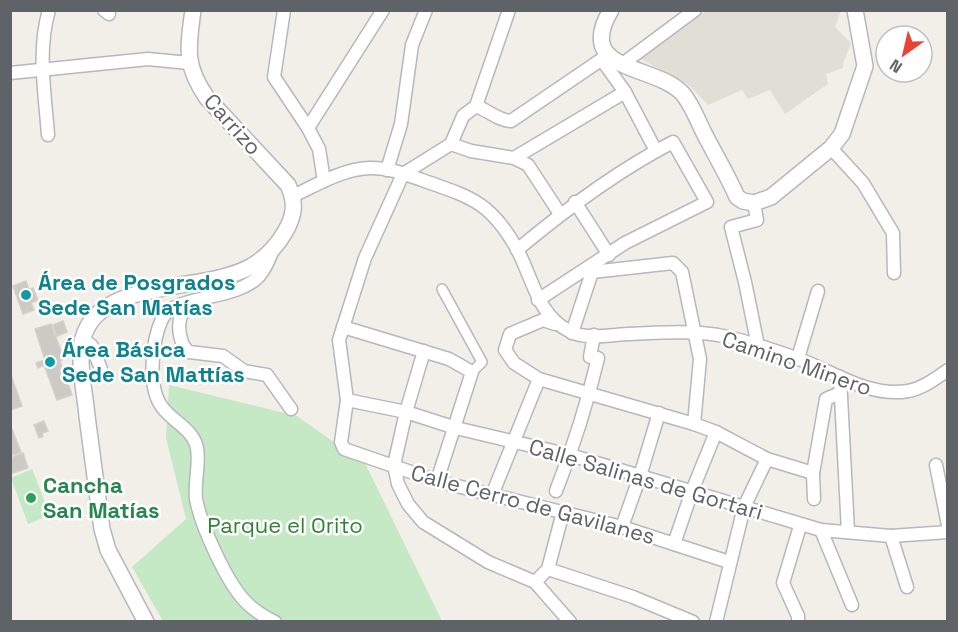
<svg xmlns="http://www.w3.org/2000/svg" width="958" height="632" viewBox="0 0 958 632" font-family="'Space Grotesk',sans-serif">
<rect width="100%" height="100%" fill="#f1efe8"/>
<path fill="#e1ded6" d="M706,11H841L835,27L851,43L843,63V68L826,74L828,84L785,114L770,90L748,99L742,90L708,105L689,85L639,58Z"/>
<g fill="#c5e8c5">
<path d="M169,385L297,416L366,465L442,621H163L132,567L186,519L166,438Z"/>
<path d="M32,469L50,515L28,524L11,478Z"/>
</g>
<g fill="#cccac5" stroke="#d6d1c6" stroke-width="1.5">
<path d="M26,281L29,290L33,288L38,300L31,303L34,310L23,314L13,286Z"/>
<path d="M63,321L67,332L57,336L53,325Z"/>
<path d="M51,324L64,359L60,361L72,395L57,400L44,365L38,368L36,363L45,360L35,329Z"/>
<path d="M10,372L22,406L10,410Z"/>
<path d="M44,421L48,431L42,433L43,436L39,438L34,425Z"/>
<path d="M10,424L21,452L10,456Z"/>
<path d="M23,453L28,468L10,474V458Z"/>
</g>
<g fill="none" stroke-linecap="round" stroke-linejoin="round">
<g stroke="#b5b8bc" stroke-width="12">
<path id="pedestrian" d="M442,289L482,362L472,372"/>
</g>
<g stroke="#b5b8bc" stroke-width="15">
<g id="minor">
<path d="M104,10L109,14"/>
<path d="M284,10L274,77L308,128L319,149L324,181"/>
<path d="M602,60L625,92L656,151"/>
<path d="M621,65L695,10"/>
<path d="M10,73L148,59L189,63"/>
<path d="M476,106L509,10"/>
<path d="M308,128L383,10"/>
<path d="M48,135C45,93 37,51 49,10"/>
<path d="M451,144L463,116L476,106C487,110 500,121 511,121L608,55"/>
<path d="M451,144L471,151L514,158L528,165L560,214"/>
<path d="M831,148L863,183L893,233L894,273"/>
<path d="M514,158L625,92"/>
<path d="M387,170L401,124L412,45L426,10"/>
<path d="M403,174L365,258L339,340L347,400L341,442L344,449L437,481L622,527L729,562"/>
<path d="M403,174L451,144"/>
<path d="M293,196C316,185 343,169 369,168C387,167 405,174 422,180C470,197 490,201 517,249C533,279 537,314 569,331C585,340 610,335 627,334C657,333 688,330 718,335C744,340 771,349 796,358C831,370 868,398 908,391C923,388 935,379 948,370"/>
<path d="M575,202L609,255"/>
<path d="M754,203L757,220L731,227L745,282L758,346"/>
<path d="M517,250C566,209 617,171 673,142L707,202L625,243L538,300"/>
<path d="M272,252C269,260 265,269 259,276C237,301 174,294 162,319C152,341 147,387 162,407C173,422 193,429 197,448C200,465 194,482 196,499C201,526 228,586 248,604C256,612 265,617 275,622"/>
<path d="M195,303C190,307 184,310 181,316C177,326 180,346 189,352L223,356L244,371L267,375L291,409"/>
<path d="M555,324L543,320L510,334L505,350L514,363L539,379L694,424L716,432L767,459L813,473"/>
<path d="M343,327L449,359L472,372L437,481"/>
<path d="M572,333L592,272L673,263L682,272L700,359L694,424"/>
<path d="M82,338L92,346L101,369"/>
<path d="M424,351L406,412L394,465L398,484L408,504L423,522L488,562L535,582L570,622"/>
<path d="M798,358L818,291"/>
<path d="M840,377L848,532"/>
<path d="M347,400L406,412L456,428L570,455L821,530L891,536L948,532"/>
<path d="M936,465L948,525"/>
<path d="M556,491C573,448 587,404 598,358L590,357L594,335"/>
<path d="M492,495L539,379"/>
<path d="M814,499L813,473L826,399L840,393"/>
<path d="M622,527L640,476L659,413"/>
<path d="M821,530L852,605"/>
<path d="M891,536L907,587"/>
<path d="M674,544L692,491L716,432"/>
<path d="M548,569L633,597L693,622"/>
<path d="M535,582L548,569L563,512"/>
<path d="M716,622L744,507L767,459"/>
<path d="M798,622V616L783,583L800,526"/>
</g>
</g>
<g stroke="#b5b8bc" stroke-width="18">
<g id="tertiary">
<path d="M611,10C573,73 656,64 683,94C692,105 697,119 703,131C714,153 727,174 737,197L743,201L754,203L771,197L831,148L842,134L865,66L855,10"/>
<path d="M146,622L108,550L102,529C97,491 92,453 87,416C85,395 80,373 81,352C81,343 83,335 88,326C114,280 206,291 250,267C264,259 277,246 285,232C295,215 296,202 288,185L207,98C184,65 188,48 193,10"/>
</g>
</g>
<use href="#pedestrian" stroke="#fff" stroke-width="9"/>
<use href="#minor" stroke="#fff" stroke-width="12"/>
<use href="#tertiary" stroke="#fff" stroke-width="15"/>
</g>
<g fill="#0f9aa8" stroke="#fff" stroke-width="2">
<circle cx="26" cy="295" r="6"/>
<circle cx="50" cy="362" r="6"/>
</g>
<circle fill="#2e9e5b" stroke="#fff" stroke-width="2" cx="31" cy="498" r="6"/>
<g text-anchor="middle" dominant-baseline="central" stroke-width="5" stroke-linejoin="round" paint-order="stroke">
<g font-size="22" fill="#5f6368" stroke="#fff">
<text transform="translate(233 124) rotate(48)">Carrizo</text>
<text transform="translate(797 363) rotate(19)">Camino Minero</text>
<text transform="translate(646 479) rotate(16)">Calle Salinas de Gortari</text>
<text transform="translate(533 504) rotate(15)">Calle Cerro de Gavilanes</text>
</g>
<g font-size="22" font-weight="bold" fill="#0d838f" stroke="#fff" text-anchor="start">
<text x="38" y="282">Área de Posgrados<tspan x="38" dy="25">Sede San Matías</tspan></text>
<text x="62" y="349">Área Básica<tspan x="62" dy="25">Sede San Mattías</tspan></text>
</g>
<g font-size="22" font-weight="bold" fill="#27864d" stroke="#fff" text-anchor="start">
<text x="43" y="485">Cancha<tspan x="43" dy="25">San Matías</tspan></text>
</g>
<g font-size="22" fill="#348238" stroke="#fff">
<text x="285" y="525">Parque el Orito</text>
</g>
</g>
<rect width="958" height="632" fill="none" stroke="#5f6368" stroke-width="24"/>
<g transform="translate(904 54) rotate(214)"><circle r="28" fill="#ffffff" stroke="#bfc1c3" stroke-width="1.5"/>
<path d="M0-4.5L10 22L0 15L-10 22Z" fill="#ea4335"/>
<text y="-9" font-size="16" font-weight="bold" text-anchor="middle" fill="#5f6368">N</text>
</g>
</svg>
